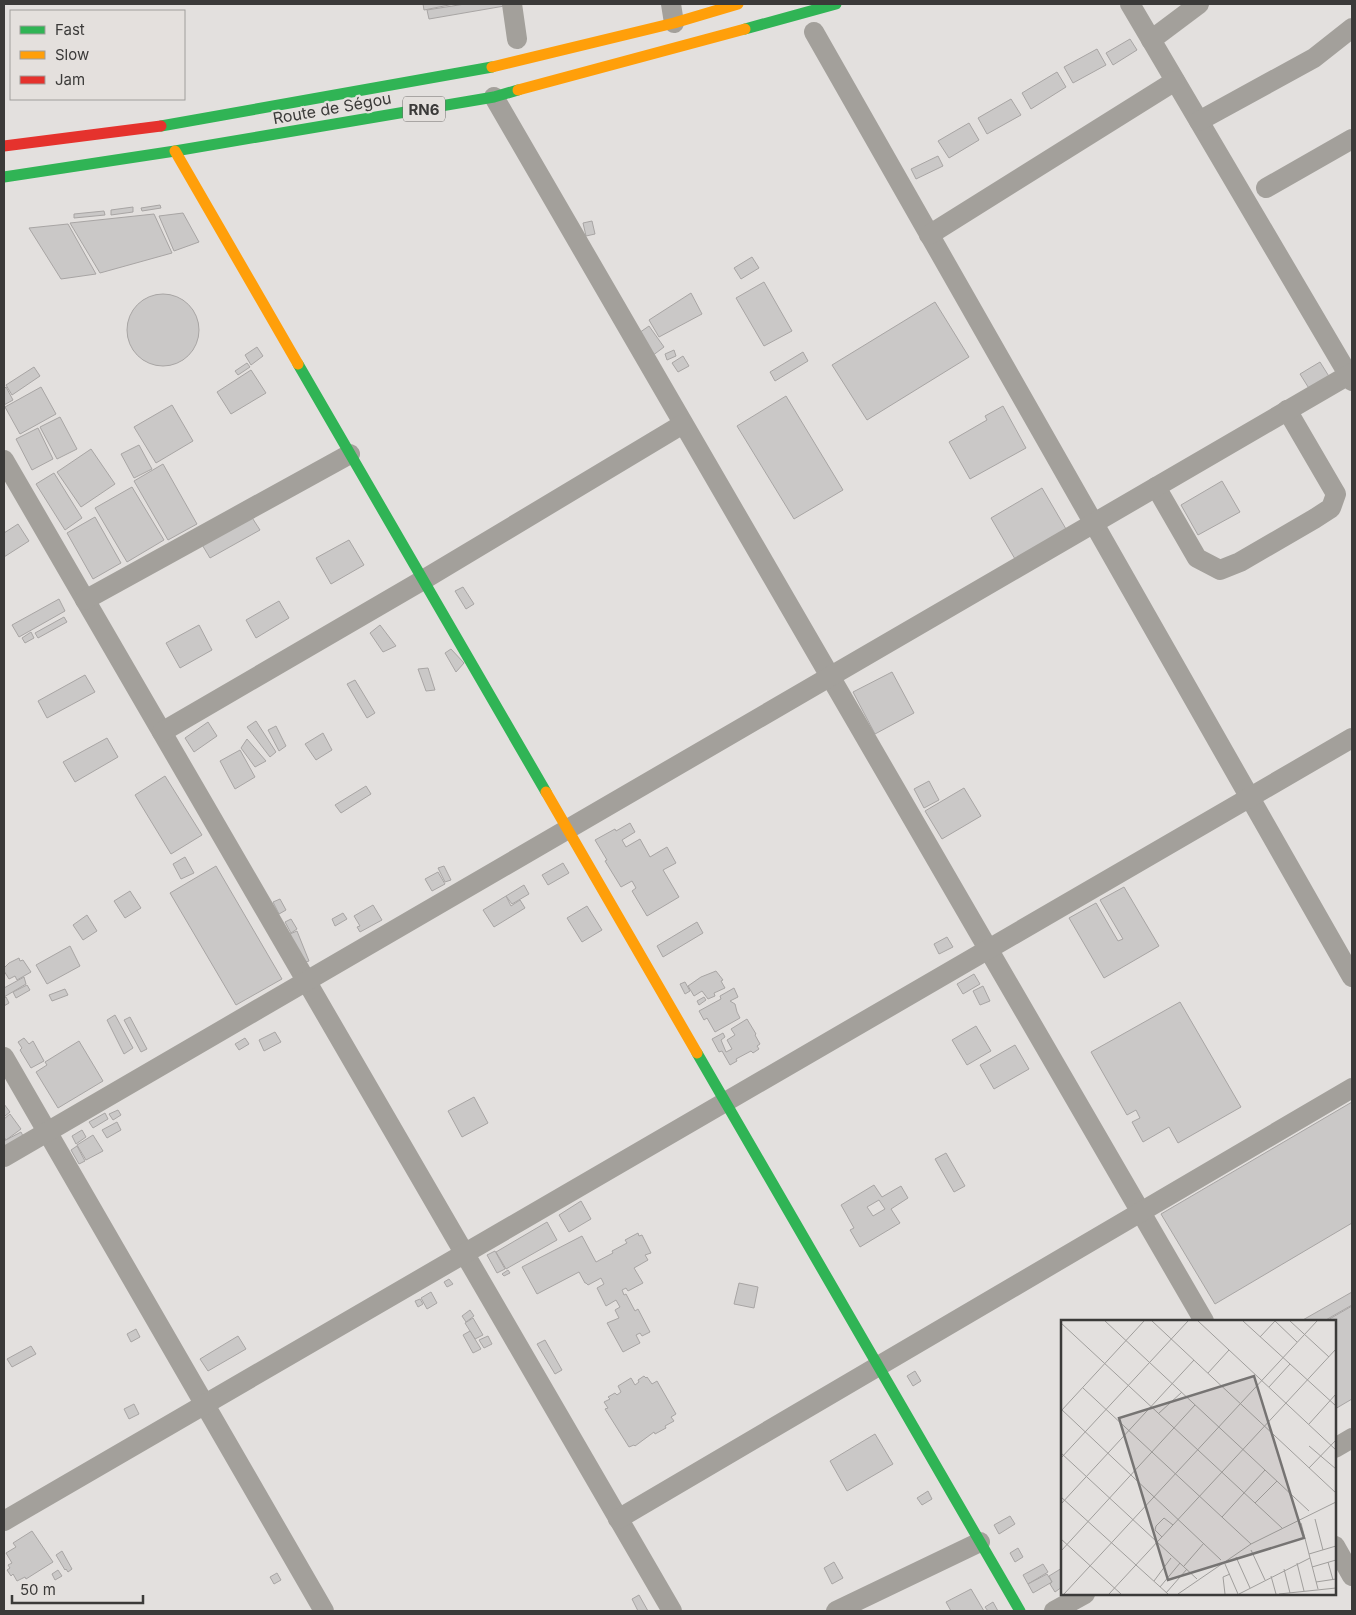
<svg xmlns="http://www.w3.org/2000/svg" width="1356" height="1615" viewBox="0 0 1356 1615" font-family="Inter,sans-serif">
<rect width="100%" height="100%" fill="#e3e0de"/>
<g fill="#cac8c7" stroke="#a8a5a4" fill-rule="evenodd">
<path d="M423,4H454L424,10Z"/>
<path d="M465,4H516L429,19L427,10Z"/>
<path d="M1130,39L1137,50L1113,65L1106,53Z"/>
<path d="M1097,49L1106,65L1073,83L1064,67Z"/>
<path d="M1057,72L1066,87L1031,109L1022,93Z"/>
<path d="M1011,99L1021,115L987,134L978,118Z"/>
<path d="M969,123L979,140L949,158L938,141Z"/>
<path d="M938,156L943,166L916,179L911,169Z"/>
<path d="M160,205L161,208L142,211L141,208Z"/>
<path d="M133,207V212L111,215V210Z"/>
<path d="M104,211L105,215L74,218V214Z"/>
<path d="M183,213L199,242L174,251L159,216Z"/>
<path d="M154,214L172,253L100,273L70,223Z"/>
<path d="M592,221L595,234L586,236L583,223Z"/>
<path d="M68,224L96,274L61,279L29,228Z"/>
<path d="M752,257L759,268L741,279L734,268Z"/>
<path d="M764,282L792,331L764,346L736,298Z"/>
<path d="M691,293L702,314L659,337L649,320Z"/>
<circle cx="163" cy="330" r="36"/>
<path d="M935,302L969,357L867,420L832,365Z"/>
<path d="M649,326L664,347L652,356L636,335Z"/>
<path d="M257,347L263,356L251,365L245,355Z"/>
<path d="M674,350L676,356L667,360L665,354Z"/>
<path d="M803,352L808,361L775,381L770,372Z"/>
<path d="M683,356L689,366L678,372L672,363Z"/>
<path d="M1320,362L1330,378L1310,390L1300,374Z"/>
<path d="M247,363L250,367L238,375L235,371Z"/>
<path d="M34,367L40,376L12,395L6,385Z"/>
<path d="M251,370L266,393L231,414L217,392Z"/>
<path d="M6,387L13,400L4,405V389Z"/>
<path d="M41,387L56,414L20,434L5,407Z"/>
<path d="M786,396L843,490L794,519L737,426Z"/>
<path d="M172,405L193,441L156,463L134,427Z"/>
<path d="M1003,406L1026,448L970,479L949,442L987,420L985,416Z"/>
<path d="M60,417L77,449L57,459L40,427Z"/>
<path d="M38,428L53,459L32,470L16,439Z"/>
<path d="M139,445L152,469L134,478L121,454Z"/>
<path d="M91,449L115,484L81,507L57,472Z"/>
<path d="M163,464L197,524L168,540L134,481Z"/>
<path d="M54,473L82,518L65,530L36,484Z"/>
<path d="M1222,481L1240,512L1198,535L1181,505Z"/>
<path d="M132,487L164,540L127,562L95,508Z"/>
<path d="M1042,488L1066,529L1015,559L991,518Z"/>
<path d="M251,516L260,530L210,558L201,543Z"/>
<path d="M95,517L121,563L93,579L67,533Z"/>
<path d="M18,524L29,541L4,557V533Z"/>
<path d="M349,540L364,565L331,584L316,558Z"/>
<path d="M463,587L474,604L466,609L455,591Z"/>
<path d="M59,599L65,611L19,637L12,625Z"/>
<path d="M279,601L289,618L256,638L246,620Z"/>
<path d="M64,617L67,622L38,638L35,633Z"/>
<path d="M199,625L212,650L180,668L166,643Z"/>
<path d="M380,625L396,646L383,652L370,633Z"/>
<path d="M31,632L34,638L25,643L22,638Z"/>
<path d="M451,649L464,663L456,672L445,653Z"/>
<path d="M428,668L435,690L426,691L418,669Z"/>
<path d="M892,672L914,713L875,734L853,692Z"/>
<path d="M85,675L95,692L47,718L38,701Z"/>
<path d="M355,680L375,713L367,718L347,684Z"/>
<path d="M256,721L276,752L270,757L247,727Z"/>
<path d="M208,722L217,736L194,752L185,738Z"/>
<path d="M276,726L286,746L279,751L268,730Z"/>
<path d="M323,733L332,750L316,760L305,744Z"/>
<path d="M107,738L118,757L75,782L63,762Z"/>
<path d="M247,739L266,761L255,767L241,748Z"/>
<path d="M240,750L255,777L235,789L220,761Z"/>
<path d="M165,776L202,835L171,854L135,795Z"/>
<path d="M929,781L939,800L924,808L914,789Z"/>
<path d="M366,786L371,794L341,813L335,805Z"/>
<path d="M964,788L981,816L942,839L925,811Z"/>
<path d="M630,823L635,832L622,840L626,847L640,839L650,857L667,847L676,863L663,870L679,897L647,916L632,891L636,888L632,881L621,887L605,861L607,860L595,840L615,829L616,831Z"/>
<path d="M185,857L194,873L181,879L173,864Z"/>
<path d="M563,863L569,873L548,885L542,875Z"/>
<path d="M216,866L282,979L236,1005L170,893Z"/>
<path d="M444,866L451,880L445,882L438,868Z"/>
<path d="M438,872L445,884L432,891L425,879Z"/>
<path d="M524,885L529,894L512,904L506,896Z"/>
<path d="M1124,887L1159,946L1104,978L1069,918L1096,903L1118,941L1123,939L1100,900Z"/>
<path d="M130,891L141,908L125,918L114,901Z"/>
<path d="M506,896L511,906L520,900L525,908L494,927L483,910Z"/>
<path d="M280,899L286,910L279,914L273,902Z"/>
<path d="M373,905L382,920L360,932L357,927L360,926L354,916Z"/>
<path d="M587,906L602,930L582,942L567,918Z"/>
<path d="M343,913L347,919L335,926L332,919Z"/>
<path d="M87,915L97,931L83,940L73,925Z"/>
<path d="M291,919L297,929L291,933L285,922Z"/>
<path d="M697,922L703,933L663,957L657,946Z"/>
<path d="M297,931L309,961L302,963L290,934Z"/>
<path d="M947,937L953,947L939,954L934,944Z"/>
<path d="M70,946L80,966L47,984L36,965Z"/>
<path d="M19,958L20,961L23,960L31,972L17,980L15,976L9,979L4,971V968L9,963Z"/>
<path d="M716,971L723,980L721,981L725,988L714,993L715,996L708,999L702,991L694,996L688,986L701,977Z"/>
<path d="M974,974L980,984L963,994L957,984Z"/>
<path d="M24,977L26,984L4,997V988Z"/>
<path d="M685,982L690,991L685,994L680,984Z"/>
<path d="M27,985L30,990L16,998L13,992Z"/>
<path d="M983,986L990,1001L980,1005L973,991Z"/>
<path d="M734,988L738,997L730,1001L735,1004L737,1012L740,1018L715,1032L707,1018L704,1020L699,1011L721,999L720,996Z"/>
<path d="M65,989L68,995L52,1001L49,995Z"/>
<path d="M6,997L9,1003L4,1006V998Z"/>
<path d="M704,997L706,1000L699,1005L697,1001Z"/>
<path d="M1180,1002L1241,1107L1178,1143L1169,1127L1143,1142L1132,1122L1140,1118L1136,1110L1127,1115L1091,1052Z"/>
<path d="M115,1015L133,1048L124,1054L107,1020Z"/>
<path d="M130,1017L147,1049L141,1052L124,1020Z"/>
<path d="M747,1019L756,1034L755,1035L760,1044L757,1046L759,1049L753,1053L751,1051L736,1059L737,1061L730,1065L722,1051L719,1052L712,1039L723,1033L725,1037L721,1040L726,1052L732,1049L727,1040L735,1035L731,1029Z"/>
<path d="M976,1026L991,1051L967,1065L952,1040Z"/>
<path d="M275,1032L281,1042L264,1051L259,1040Z"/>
<path d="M24,1038L29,1044L33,1041L44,1061L31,1068L20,1050L22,1048L18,1042Z"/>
<path d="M245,1038L249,1044L239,1050L235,1044Z"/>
<path d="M79,1041L103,1081L58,1108L36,1072L47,1065L45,1062Z"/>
<path d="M1015,1045L1029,1069L994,1089L980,1065Z"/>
<path d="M474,1097L488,1123L462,1137L448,1111Z"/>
<path d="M1352,1102V1223L1215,1304L1161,1214Z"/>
<path d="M4,1104L10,1112L5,1116L4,1114Z"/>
<path d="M118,1110L121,1115L113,1120L109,1114Z"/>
<path d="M105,1113L108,1119L93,1128L89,1122Z"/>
<path d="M10,1114L21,1129L6,1140L4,1137V1119Z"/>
<path d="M117,1122L121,1130L107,1138L102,1130Z"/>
<path d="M82,1130L86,1137L76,1144L72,1136Z"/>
<path d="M21,1132L24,1138L4,1149V1141Z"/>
<path d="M93,1135L103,1151L86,1160L77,1145Z"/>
<path d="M77,1146L85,1161L79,1164L71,1150Z"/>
<path d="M946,1153L965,1186L954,1192L935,1159Z"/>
<path d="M874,1185L882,1197L901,1186L908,1198L891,1209L900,1223L860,1247L850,1230L854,1228L841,1205ZM879,1200L885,1209L873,1216L867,1207Z"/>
<path d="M581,1201L591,1219L569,1232L559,1215Z"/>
<path d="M547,1222L557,1240L506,1269L496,1252Z"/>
<path d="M638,1233L639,1236L642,1235L651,1253L645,1255L648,1260L634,1268L643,1283L628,1291L626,1288L622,1290L624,1295L626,1294L635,1311L638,1309L650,1332L642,1336L640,1333L636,1335L640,1343L623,1352L607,1323L619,1318L615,1310L620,1307L616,1300L606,1306L597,1288L604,1284L601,1278L588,1285L586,1283H585L579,1272L537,1294L522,1267L582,1236L596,1262L613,1253L612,1251L627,1243L625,1240Z"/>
<path d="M495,1251L505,1269L497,1273L487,1255Z"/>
<path d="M508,1270L510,1273L504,1276L502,1274Z"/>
<path d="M449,1279L453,1284L447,1287L444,1282Z"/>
<path d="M739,1283L758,1287L754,1308L734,1304Z"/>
<path d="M431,1292L437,1303L427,1309L421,1298Z"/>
<path d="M1352,1292V1305L1324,1321H1301Z"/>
<path d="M420,1299L423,1304L418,1307L415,1301Z"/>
<path d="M1352,1306V1399L1335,1409V1321H1326Z"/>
<path d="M470,1310L474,1316L466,1322L462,1316Z"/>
<path d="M473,1318L483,1335L475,1339L465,1323Z"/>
<path d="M136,1329L140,1337L131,1342L127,1334Z"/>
<path d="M470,1331L481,1349L473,1353L463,1335Z"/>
<path d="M238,1336L246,1349L208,1371L200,1359Z"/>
<path d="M488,1336L492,1344L484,1348L479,1340Z"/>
<path d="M545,1340L562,1370L555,1374L537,1344Z"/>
<path d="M31,1346L36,1354L12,1367L7,1359Z"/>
<path d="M915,1371L921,1381L913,1386L907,1376Z"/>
<path d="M644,1376L646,1378L647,1377L652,1384L657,1381L676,1414L671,1417L674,1421L665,1426L666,1428L655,1434L654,1432L635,1446L634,1445L629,1447L605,1409L608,1408L604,1402L610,1399L608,1397L615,1393L617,1395L621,1392L618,1386L631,1378L635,1385L639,1382L638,1380Z"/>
<path d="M134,1404L139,1414L129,1419L124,1409Z"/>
<path d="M875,1434L893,1464L847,1491L830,1461Z"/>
<path d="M928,1491L932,1499L922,1505L917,1498Z"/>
<path d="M1010,1516L1015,1524L999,1534L994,1525Z"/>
<path d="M32,1531L53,1562L26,1579L25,1577L17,1581L13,1574L11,1576L7,1570L10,1568L8,1565L12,1563L6,1553L16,1547L13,1543Z"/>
<path d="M1018,1548L1023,1557L1015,1562L1010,1553Z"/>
<path d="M62,1551L72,1569L68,1572L66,1569L65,1570L56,1555Z"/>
<path d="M834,1562L843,1578L832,1584L824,1568Z"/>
<path d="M1043,1564L1048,1572L1028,1584L1023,1575Z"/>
<path d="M1062,1568V1587L1055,1592L1050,1584L1052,1582L1049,1576Z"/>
<path d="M58,1570L62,1576L55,1580L52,1574Z"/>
<path d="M277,1573L281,1580L274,1584L270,1577Z"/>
<path d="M1047,1574L1052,1582L1033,1593L1028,1584Z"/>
<path d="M971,1589L984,1611H951L946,1602Z"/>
<path d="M639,1595L648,1611H638L632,1599Z"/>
<path d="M993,1602L998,1611H988L985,1607Z"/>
</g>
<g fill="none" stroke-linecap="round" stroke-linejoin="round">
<g stroke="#a3a09b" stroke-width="20">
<path d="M512,4L517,39"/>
<path d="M671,4L674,23"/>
<path d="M1130,4L1352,381"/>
<path d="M814,32L1352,977"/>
<path d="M1151,40L1199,4"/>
<path d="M494,97L1204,1321"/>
<path d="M1199,121L1314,58L1352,28"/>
<path d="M1266,188L1352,139"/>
<path d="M929,235L1175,81"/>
<path d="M4,460L672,1611"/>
<path d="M1156,487L1197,558L1220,570L1240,562L1314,519L1331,508L1336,494L1287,410"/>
<path d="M85,600L350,454"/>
<path d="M162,732L423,580L683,424"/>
<path d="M4,1057L324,1611"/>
<path d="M4,1157L1352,373"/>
<path d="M1335,1448L1352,1438"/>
<path d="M618,1519L1352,1088"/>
<path d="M4,1521L1352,738"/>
<path d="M1335,1546L1352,1576"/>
<path d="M836,1611L980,1542"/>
<path d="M1054,1611L1085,1594"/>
</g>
<g stroke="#30b455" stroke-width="11">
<path d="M745,29L836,4"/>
<path d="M161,126L492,67"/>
<path d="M4,177L175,151L494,97L518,90"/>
<path d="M298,364L546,792"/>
<path d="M697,1053L1020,1611"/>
</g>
<g stroke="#ff9f0a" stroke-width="11">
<path d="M492,67L674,23L738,4"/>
<path d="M518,90L745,29"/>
<path d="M175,151L298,364"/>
<path d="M546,792L697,1053"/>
</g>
<path stroke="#e5322d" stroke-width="11" d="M4,146L161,126"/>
</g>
<g text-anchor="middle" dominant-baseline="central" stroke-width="4.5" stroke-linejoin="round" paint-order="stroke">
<rect fill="#e4e0dd" stroke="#6e6c6a" stroke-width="1" x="403" y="96.5" width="42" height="25" rx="4"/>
<g font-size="15" font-weight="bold" fill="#3b3a39">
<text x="424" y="109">RN6</text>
</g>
<g font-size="16" fill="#3b3a39" stroke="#e4e0dd">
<text transform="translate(332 108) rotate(-10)">Route de Ségou</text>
</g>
</g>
<g transform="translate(1061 1320)">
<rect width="275" height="275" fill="#e3e0de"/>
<path fill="none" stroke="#a09e9c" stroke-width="1" d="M44,1L248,191M91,1L275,173M137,1L275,130M182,1L275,86M214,1L236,22M229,1L268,37M0,3L221,208M199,17L214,1M147,53L168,30M208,67L229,44M22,68L190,224M0,89L160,240M0,91L83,1M97,94L121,72M248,104L275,74M248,126L275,149M0,133L136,259M0,138L127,1M248,148L275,120M0,177L107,274M194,183L216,161M0,184L133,40M161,197L204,150M254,199L262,230M240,203L257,269M101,217L94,210L95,206L103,198L112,205M0,219L60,274M190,230L204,260M0,231L134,85M248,234L275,226M175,237L189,268M267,242L272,260M236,243L243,271M164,244L177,274M123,246L143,223M251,247L275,240M223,249L229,273M210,256L215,274M93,261L110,238M255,262L275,259M99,267L119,243M105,273L126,249M3,274L256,1M48,274L275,29M117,274L190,224L275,182M164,274L162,257L169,254M178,274L249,238M218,274L275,268"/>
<path fill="#767473" fill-opacity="0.15" stroke="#767473" stroke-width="2.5" d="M193,56L243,218L107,260L58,98Z"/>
<rect width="275" height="275" fill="none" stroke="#3b3a39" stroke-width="2.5"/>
</g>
<rect width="1356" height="1615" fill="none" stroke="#3b3a39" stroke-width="10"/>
<rect x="10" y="10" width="175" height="90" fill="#e4e0dd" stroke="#a09e9b"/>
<rect x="20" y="26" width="25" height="8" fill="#30b455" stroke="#a09e9b"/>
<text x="55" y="35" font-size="15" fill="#3b3a39">Fast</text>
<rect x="20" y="51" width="25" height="8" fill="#ff9f0a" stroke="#a09e9b"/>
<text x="55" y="60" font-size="15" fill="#3b3a39">Slow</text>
<rect x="20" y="76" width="25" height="8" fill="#e5322d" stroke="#a09e9b"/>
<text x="55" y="85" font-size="15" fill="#3b3a39">Jam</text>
<path d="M12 1595v8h131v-8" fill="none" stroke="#3b3a39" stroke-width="2.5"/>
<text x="20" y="1595" font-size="15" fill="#3b3a39" stroke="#e4e0dd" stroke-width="4" paint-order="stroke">50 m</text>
</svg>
